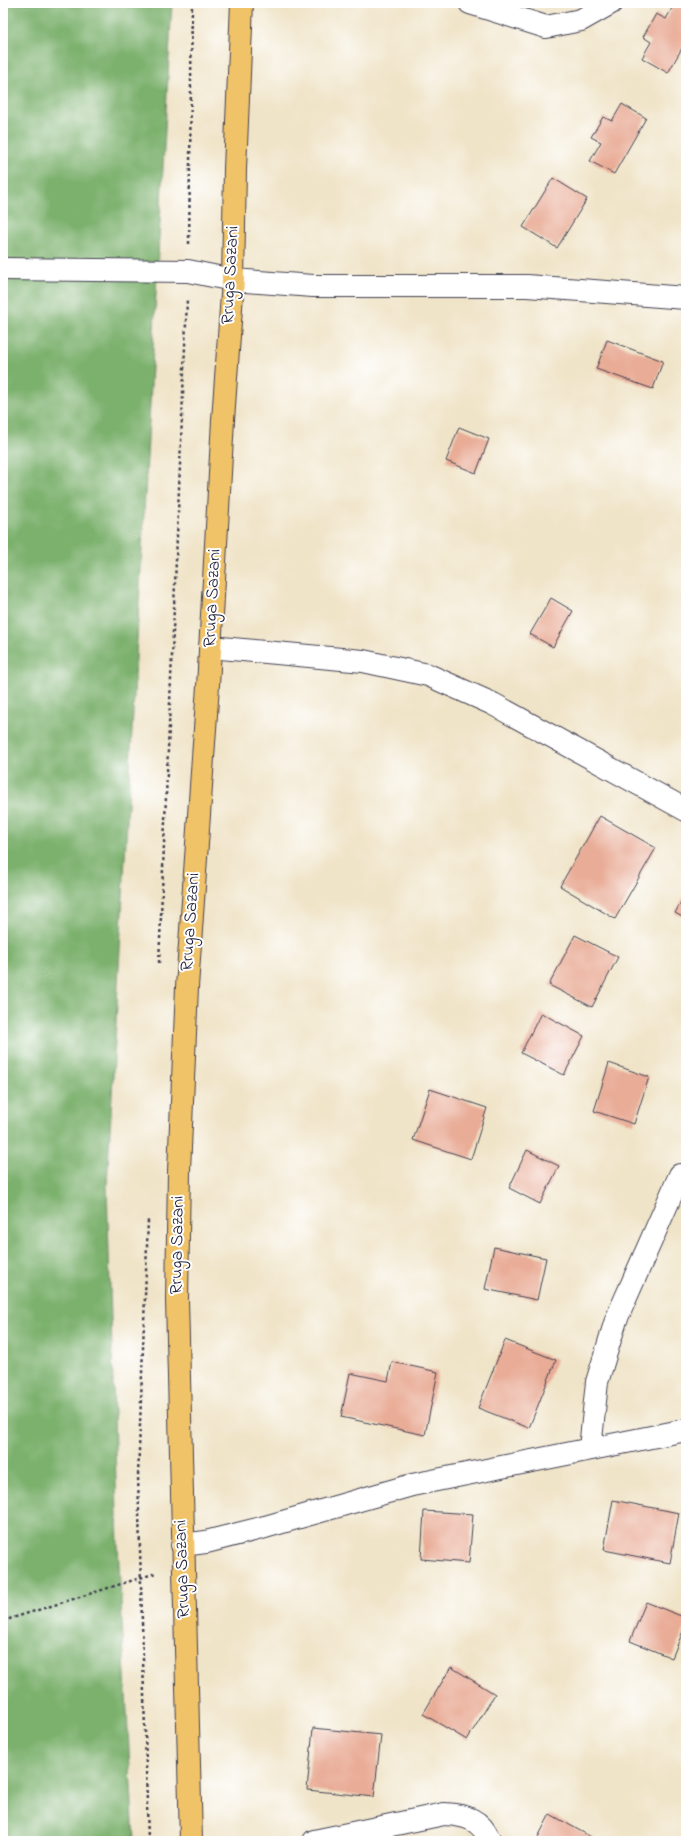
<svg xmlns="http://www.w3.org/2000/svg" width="689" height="1844" viewBox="0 0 689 1844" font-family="'Indie Flower',sans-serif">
<rect width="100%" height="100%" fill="#fff"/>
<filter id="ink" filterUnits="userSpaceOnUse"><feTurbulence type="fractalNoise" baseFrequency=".025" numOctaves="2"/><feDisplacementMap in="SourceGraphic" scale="8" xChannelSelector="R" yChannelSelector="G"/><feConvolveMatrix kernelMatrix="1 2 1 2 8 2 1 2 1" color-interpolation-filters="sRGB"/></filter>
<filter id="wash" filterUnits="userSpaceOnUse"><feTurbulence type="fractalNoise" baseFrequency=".012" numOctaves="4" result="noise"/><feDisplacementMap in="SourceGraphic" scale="16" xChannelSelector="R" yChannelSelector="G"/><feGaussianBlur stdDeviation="0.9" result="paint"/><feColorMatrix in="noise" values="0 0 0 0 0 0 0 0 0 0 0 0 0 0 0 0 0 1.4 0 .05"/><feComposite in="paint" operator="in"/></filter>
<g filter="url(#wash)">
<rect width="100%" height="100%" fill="#f0e4c8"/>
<path fill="#7bb16d" stroke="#4e6a54" d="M3,3H172L107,1186L118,1546L134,1841H3Z"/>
<g id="blocks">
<g fill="#e9ac96">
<path d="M675,3L686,10V41L668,73L642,58L651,42L643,37L656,14L666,19Z"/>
<path d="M622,104L646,118L614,174L590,161L601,142L591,137L603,117L612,121Z"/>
<path d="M553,178L587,199L557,248L523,227Z"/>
<path d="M607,340L663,361L653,389L596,369Z"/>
<path d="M459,427L489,439L476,473L446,461Z"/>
<path d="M551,598L573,611L553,647L530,634Z"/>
<path d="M600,816L656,848L615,919L560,886Z"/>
<path d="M686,893V919L675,913Z"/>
<path d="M575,935L618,957L592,1007L549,985Z"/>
<path d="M541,1013L584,1036L564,1075L521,1053Z"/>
<path d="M609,1063L649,1077L634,1124L594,1111Z"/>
<path d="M430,1089L487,1108L471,1159L413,1140Z"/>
<path d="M527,1150L559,1166L540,1204L509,1188Z"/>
<path d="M494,1247L546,1258L537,1300L485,1289Z"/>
<path d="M505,1340L556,1360L529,1428L478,1408Z"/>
<path d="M392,1362L438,1372L425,1435L341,1417L350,1373L388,1381Z"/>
<path d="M613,1500L679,1513L670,1563L604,1550Z"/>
<path d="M424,1511L473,1514L469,1563L421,1559Z"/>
<path d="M646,1602L686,1618V1624L672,1658L630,1641Z"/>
<path d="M451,1667L495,1694L467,1740L423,1714Z"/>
<path d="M313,1728L381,1735L374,1797L307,1790Z"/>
<path d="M550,1814L593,1838L591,1841H536Z"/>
</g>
</g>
</g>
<g filter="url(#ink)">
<use href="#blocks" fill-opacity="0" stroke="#413f50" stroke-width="1"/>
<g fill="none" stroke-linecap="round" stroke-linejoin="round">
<g stroke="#413f50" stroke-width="24">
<g id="minor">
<path d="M470,3L546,27L581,20L611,3"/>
<path d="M3,269L188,271L233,280L313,286H527L686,298"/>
<path d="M210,647L363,661L428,675L493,704L686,810"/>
<path d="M590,1449L597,1382L616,1320L680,1175"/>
<path d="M182,1545L206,1542L265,1527L412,1485L686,1430"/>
<path d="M314,1841L444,1814C466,1815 481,1819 490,1841"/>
</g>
</g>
<g stroke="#413f50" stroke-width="24">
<path id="major" d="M191,1841L177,1300L179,1171L187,987L208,686L223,420L233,280L235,169L242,3"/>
</g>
<g stroke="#413f50" stroke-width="2.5" stroke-dasharray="3 3" stroke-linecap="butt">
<path d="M189,244L192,3"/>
<path d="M159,963L187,299"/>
<path d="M3,1621L156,1573"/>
<path d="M148,1841L138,1476L148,1220"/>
</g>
<use href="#minor" stroke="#fff" stroke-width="22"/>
<use href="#major" stroke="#f1c369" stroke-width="22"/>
</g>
</g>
<g text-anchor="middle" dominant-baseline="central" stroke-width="4" stroke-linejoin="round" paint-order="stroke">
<g font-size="18" fill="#22223b" stroke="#fff">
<text transform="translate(231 275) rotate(-87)">Rruga Sazani</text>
<text transform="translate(213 598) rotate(-87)">Rruga Sazani</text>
<text transform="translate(191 922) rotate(-86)">Rruga Sazani</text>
<text transform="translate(178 1245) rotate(-89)">Rruga Sazani</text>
<text transform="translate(183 1569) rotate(-92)">Rruga Sazani</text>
</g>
</g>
<rect width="689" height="1844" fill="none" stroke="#fff" stroke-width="16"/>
</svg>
